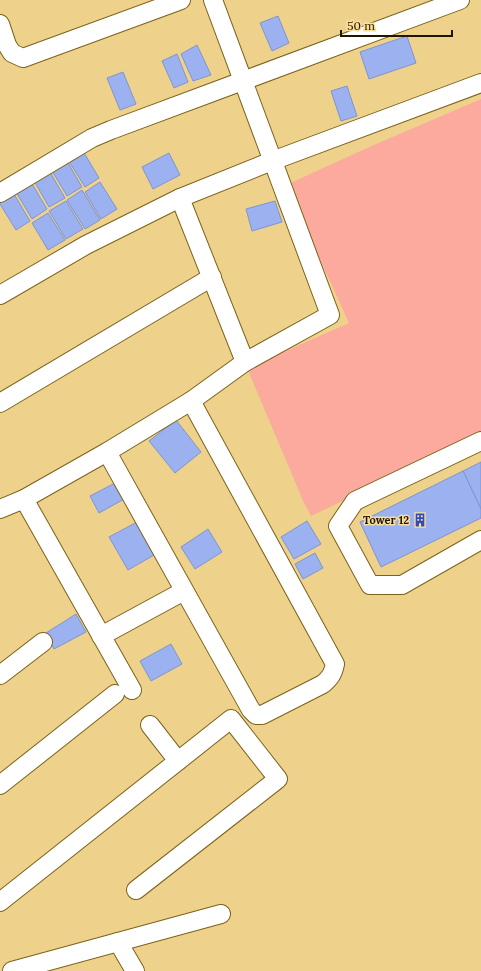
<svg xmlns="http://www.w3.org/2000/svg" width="481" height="971" viewBox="0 0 481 971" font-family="Lora,serif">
<rect width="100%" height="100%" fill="#eed28c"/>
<path fill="#fbaa9d" d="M481,99V435L311,516L304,503L247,368L349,323L286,185L367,148Z"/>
<g fill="#9bb1f0" stroke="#7f94d1">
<path d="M278,16L289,43L272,51L260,23Z"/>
<path d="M407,36L416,63L369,79L360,52Z"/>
<path d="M197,45L211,75L193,81L181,54Z"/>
<path d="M177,54L188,82L174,88L162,61Z"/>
<path d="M123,72L136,104L120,110L107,78Z"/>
<path d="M347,86L357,116L341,121L331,91Z"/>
<path d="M83,151L99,178L85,187L68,160Z"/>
<path d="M169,153L180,175L153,189L142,167Z"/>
<path d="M67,161L82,187L67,196L52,171Z"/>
<path d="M50,172L65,198L49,207L34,181Z"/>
<path d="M31,182L47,209L32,219L16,192Z"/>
<path d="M100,182L117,209L101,219L85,192Z"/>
<path d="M82,190L100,220L85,229L67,200Z"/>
<path d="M14,194L30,221L16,230L0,204V202Z"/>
<path d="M66,201L83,229L66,239L49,211Z"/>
<path d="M275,201L282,222L252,231L246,209Z"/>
<path d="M48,213L65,240L48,250L32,223Z"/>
<path d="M176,420L201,452L175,473L149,441Z"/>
<path d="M481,462V509L463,471Z"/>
<path d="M463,471L481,509V518L381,567L360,522Z"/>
<path d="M117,482L126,498L99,513L90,496Z"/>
<path d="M307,521L321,544L294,559L281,537Z"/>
<path d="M137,522L156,554L128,570L109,537Z"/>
<path d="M208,529L222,552L195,569L181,547Z"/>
<path d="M315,553L323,568L303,579L295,564Z"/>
<path d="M76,614L86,632L54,649L46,633Z"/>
<path d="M171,644L182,664L151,681L140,661Z"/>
</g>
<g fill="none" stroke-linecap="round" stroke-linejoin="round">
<g stroke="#7b6219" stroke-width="20">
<g id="minor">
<path d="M0,24L7,45L12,53L23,58L181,0"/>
<path d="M0,193L92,138L111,130L460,0"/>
<path d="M0,295L86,245L180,198"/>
<path d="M245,362L180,198L272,161L481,83"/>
<path d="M0,403L212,277"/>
<path d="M481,441L355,501L338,526L370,585H402L481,540"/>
<path d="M107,452L251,710L256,715H262L323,684C330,678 333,674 335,664L191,401"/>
<path d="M24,499L132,690"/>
<path d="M0,509L24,499L107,452L191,401L245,362L330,315L213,0"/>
<path d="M101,636L184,591"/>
<path d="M0,675L43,642"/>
<path d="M150,725L178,761"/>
<path d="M0,785L115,694"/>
<path d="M0,902L231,719L278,779L136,890"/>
<path d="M118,942L135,971"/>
<path d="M12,971L221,914"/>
</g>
</g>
<use href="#minor" stroke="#fff" stroke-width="18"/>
</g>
<defs>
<g id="building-bare" transform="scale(1.08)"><path d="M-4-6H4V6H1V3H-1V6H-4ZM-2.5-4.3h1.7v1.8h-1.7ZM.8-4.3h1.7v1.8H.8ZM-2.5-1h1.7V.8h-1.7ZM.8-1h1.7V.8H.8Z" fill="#3149ba" stroke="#fbdf99" stroke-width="2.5" paint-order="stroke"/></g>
</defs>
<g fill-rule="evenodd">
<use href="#building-bare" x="420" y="520"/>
</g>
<g text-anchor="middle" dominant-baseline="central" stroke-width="3" stroke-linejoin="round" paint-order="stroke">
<g font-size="11" font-weight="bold" fill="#1f1500" stroke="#fbdf99" text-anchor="end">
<text x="409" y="520">Tower 12</text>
</g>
</g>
<path d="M341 30v6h111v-6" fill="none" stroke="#1f1500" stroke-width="2"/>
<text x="347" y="30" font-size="12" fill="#1f1500" stroke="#fbdf99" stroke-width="3" paint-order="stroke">50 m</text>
</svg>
